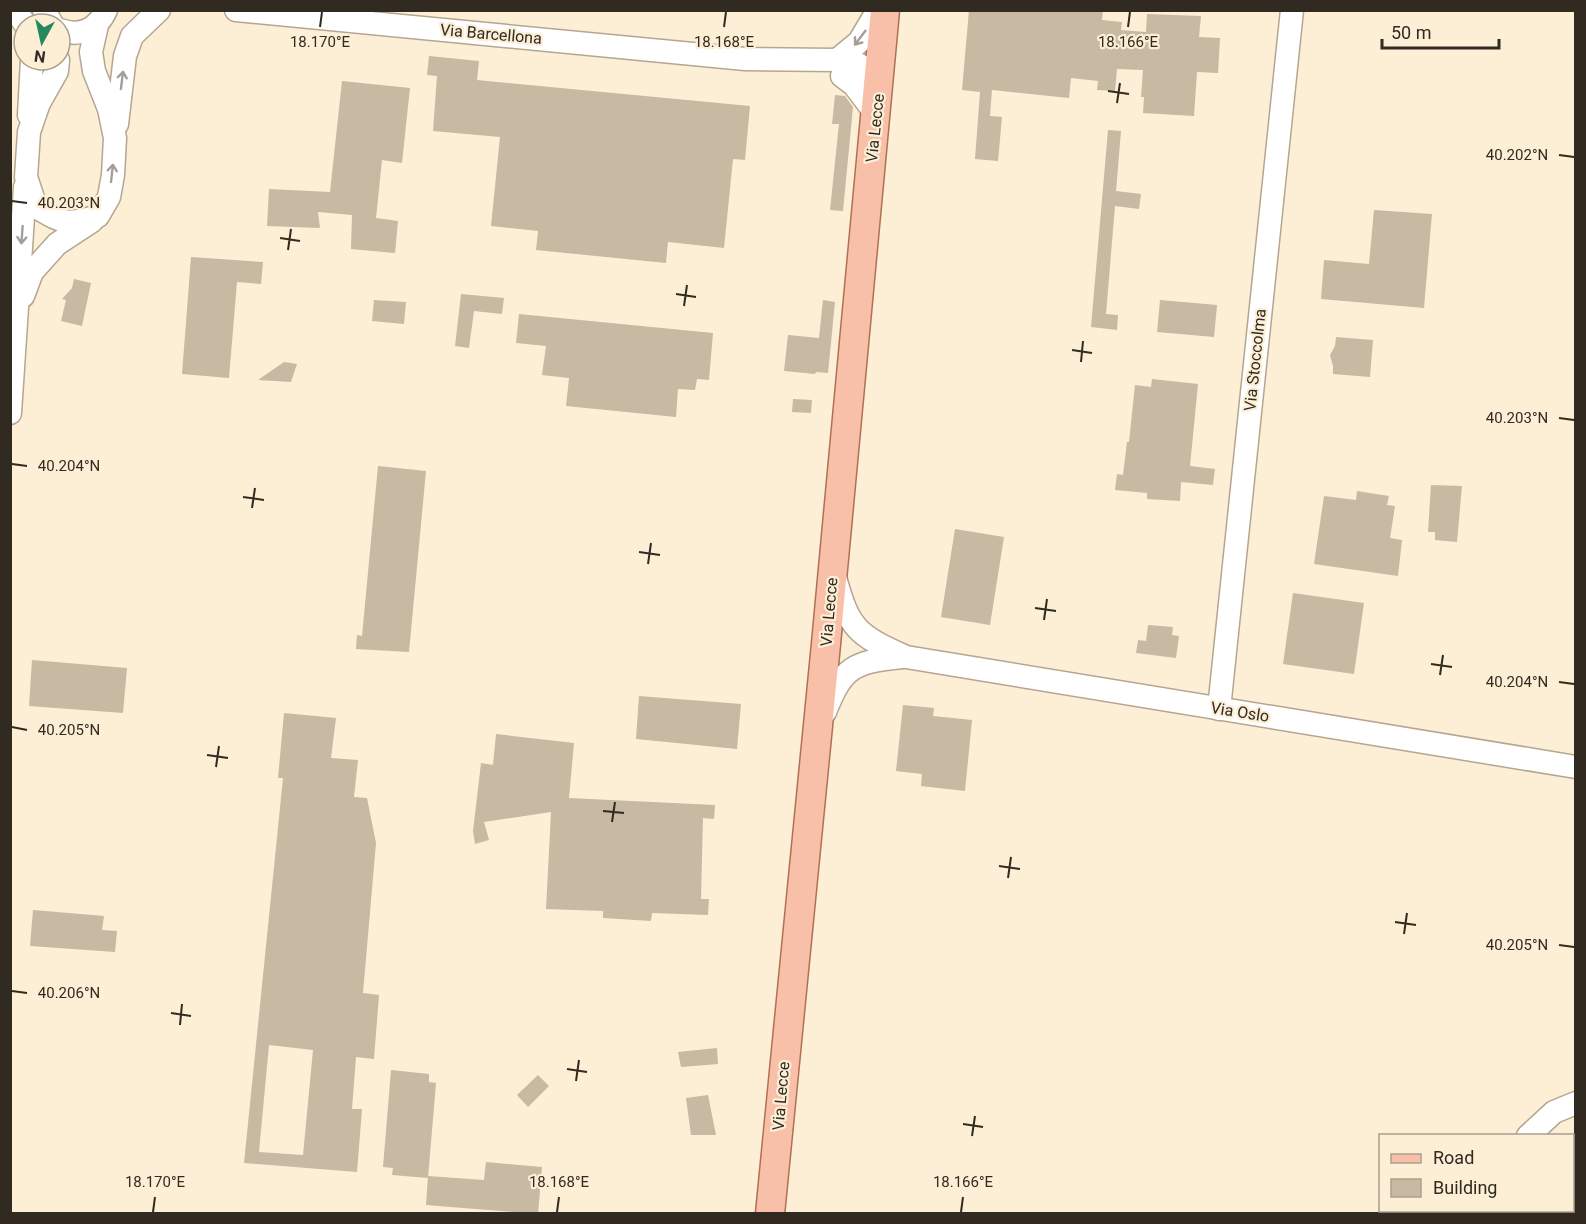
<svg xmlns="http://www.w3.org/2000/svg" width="1586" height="1224" viewBox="0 0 1586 1224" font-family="Roboto,sans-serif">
<rect width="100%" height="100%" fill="#fdeed6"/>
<g fill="#c7b9a2" fill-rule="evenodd">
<path d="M969,10H1103L1102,20L1122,22L1121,30L1146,32L1147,14L1201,16L1199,37L1220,38L1218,73L1197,72L1194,116L1143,113L1144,97H1141L1143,70L1117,69L1115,91L1097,90L1098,81L1071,78L1069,98L992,90L990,116L1002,117L998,161L975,159L980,92L962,90Z"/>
<path d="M429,56L479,61L477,80L750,106L745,160L733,159L724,248L668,242L666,263L536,250L538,231L491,226L500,137L433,131L437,76L427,75Z"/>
<path d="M342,81L410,88L402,163L382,160L376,218L398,221L395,253L351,249L352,215L318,212L320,228L267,226L269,189L330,192Z"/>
<path d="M835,95L845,96L853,107L843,211L830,210L839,124H832Z"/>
<path d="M1108,130L1121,131L1116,191L1141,194L1139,209L1115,206L1106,314L1118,315L1117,330L1091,327Z"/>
<path d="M1374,210L1432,214L1424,308L1321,299L1324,260L1369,264Z"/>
<path d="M191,257L263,262L261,284L237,282L229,378L182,374Z"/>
<path d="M74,279L91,283L82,326L61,321L66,300L62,299L72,288Z"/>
<path d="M461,294L504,298L502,314L474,311L469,348L455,346Z"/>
<path d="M374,300L406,302L404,324L372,321Z"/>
<path d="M823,300L835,302L828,373L816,372L815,374L784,371L788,335L819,338Z"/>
<path d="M1160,300L1217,305L1214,337L1157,332Z"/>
<path d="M519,314L713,333L709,380L697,379L695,390L678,389L676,417L566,406L569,378L542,375L546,346L516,343Z"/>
<path d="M1336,337L1373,340L1370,377L1333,374V366L1330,355L1335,346Z"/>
<path d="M284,362L297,364L291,382L258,380Z"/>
<path d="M1152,379L1198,384L1190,466L1215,469L1213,485L1181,482L1180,501L1147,499V493L1115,490L1117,474L1123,475L1127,442H1129L1135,385L1151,387Z"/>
<path d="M793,399L812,400L811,413L792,412Z"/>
<path d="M378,466L426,471L409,652L356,649L357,635L362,636Z"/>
<path d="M1431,485L1462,486L1457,542L1435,540V532H1428Z"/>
<path d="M1357,491L1389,496L1387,505L1395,506L1390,538L1402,540L1398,576L1314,564L1324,496L1356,500Z"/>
<path d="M955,529L1004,537L990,625L941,617Z"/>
<path d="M1293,593L1364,603L1354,674L1283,664Z"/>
<path d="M1148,625L1173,627L1172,635L1179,636L1176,658L1136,653L1138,640L1146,641Z"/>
<path d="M32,660L127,668L123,713L29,706Z"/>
<path d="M639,696L741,704L737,749L636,739Z"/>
<path d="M903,705L934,708L933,716L972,720L965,791L921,786L922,774L896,771Z"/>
<path d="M284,713L336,718L331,758L358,760L354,797L367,798L376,843L363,993L379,995L374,1059L356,1057L352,1109H362L357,1172L244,1163L283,778H278ZM269,1045L313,1050L303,1155L259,1152Z"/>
<path d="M496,734L574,743L569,798L715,805L714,819L703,818L701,899H709L708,915L652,913L651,921L603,918V911L546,909L551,812L484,822L489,840L475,844L473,831L481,763L493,765Z"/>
<path d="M33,910L104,916L102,930L117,931L115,952L30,946Z"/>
<path d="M717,1048L718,1064L681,1067L678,1052Z"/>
<path d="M391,1070L429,1074V1082L436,1083L428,1178L392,1175L393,1168L383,1167Z"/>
<path d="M538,1075L549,1086L528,1107L517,1095Z"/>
<path d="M708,1095L716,1135H691L686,1098Z"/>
<path d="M486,1162L542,1167L538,1214L426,1205L428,1176L484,1180Z"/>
</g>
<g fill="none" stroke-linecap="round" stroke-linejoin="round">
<g stroke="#b5a690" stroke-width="25">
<g id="minor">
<path d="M15,10L25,24"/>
<path d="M44,10L52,24"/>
<path d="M236,10L745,59L837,60L854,62L880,76"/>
<path d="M60,30C80,37 97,30 106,10"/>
<path d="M58,60L57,71L39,103L29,132L26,177L36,207C63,223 67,226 98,216L109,197L113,175L115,138L109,109L94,71L91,52L97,25"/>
<path d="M837,60L859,42L878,10"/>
<path d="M842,76L854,85L876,114"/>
<path d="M29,115L32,60"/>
<path d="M117,124L125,56L132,36L159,10"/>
<path d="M23,296L32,272L57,244L92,221"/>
<path d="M10,413L25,187"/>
<path d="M835,577C849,629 857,635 906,657L1576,767"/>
<path d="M1219,709L1292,10"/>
<path d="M825,712C843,666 854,662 902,657"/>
<path d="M1528,1136L1554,1112L1576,1103"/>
<path d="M1496,1214L1497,1210"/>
</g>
</g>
<g stroke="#b07054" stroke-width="31">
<path id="major" d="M770,1214L826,644L885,10"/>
</g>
<use href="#minor" stroke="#fff" stroke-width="22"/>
<use href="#major" stroke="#f9c0a9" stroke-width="28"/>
</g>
<defs><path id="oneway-shaft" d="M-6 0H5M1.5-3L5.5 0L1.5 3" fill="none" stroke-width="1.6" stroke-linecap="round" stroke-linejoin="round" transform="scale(1.5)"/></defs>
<g stroke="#a29f9b">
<use href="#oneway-shaft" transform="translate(860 38) rotate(127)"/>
<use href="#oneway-shaft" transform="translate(122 80) rotate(-83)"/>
<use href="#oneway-shaft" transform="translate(112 173) rotate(-84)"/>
<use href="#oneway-shaft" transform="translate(22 235) rotate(94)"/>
</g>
<path fill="none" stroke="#302a21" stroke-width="2" d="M320,27L322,12M724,27L726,12M1128,27L1130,12M1108,91L1129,94M1117,103L1120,83M1559,155L1574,157M12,201L27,203M280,238L300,241M288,250L291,229M676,294L696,297M684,306L687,285M1072,350L1092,353M1081,362L1083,341M1559,418L1574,420M12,464L27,466M243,497L264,500M252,508L255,488M639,552L660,555M648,564L651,543M1035,608L1056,611M1044,620L1047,599M1431,664L1452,667M1440,675L1443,655M1559,682L1574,684M12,727L27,730M207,755L228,758M216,767L219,746M603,811L624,813M612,822L615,802M999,866L1020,869M1008,878L1011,857M1395,922L1416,925M1404,934L1407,913M1559,945L1574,947M12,991L27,993M171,1013L191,1016M180,1025L182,1004M567,1069L587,1072M576,1081L579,1060M963,1124L983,1127M972,1136L975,1116M153,1212L155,1197M557,1212L559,1197M961,1212L963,1197"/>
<g text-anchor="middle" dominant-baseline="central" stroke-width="4.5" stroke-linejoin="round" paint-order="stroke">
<g font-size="16" fill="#302a21" stroke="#fdeed6">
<text transform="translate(491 34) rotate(5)">Via Barcellona</text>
<text transform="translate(875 128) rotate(-84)">Via Lecce</text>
<text transform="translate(1255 360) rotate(-84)">Via Stoccolma</text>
<text transform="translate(829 612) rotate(-85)">Via Lecce</text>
<text transform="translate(1240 712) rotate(9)">Via Oslo</text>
<text transform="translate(781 1096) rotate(-85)">Via Lecce</text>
</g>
</g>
<g font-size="15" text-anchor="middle" fill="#302a21" stroke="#fdeed6" stroke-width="4.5" stroke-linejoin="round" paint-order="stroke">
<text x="320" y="47">18.170°E</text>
<text x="724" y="47">18.168°E</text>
<text x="1128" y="47">18.166°E</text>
<text x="1517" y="160">40.202°N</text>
<text x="69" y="208">40.203°N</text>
<text x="1517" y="423">40.203°N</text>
<text x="69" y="471">40.204°N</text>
<text x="1517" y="687">40.204°N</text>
<text x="69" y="735">40.205°N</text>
<text x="1517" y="950">40.205°N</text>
<text x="69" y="998">40.206°N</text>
<text x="155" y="1187">18.170°E</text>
<text x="559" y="1187">18.168°E</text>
<text x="963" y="1187">18.166°E</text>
</g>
<rect width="1586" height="1224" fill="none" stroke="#302a21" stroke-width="24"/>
<rect x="1379" y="1134" width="195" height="78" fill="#fdeed6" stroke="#aba08e" stroke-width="1.5"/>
<rect x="1391" y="1154" width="30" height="9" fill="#f9c0a9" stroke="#aba08e" stroke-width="1.5"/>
<text x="1433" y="1164" font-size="18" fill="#302a21">Road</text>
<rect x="1391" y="1179" width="30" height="18" fill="#c7b9a2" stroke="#aba08e" stroke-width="1.5"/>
<text x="1433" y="1194" font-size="18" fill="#302a21">Building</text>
<g transform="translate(42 42) rotate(188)"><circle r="28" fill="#fdeed6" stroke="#aba08e" stroke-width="1.5"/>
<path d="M0-4.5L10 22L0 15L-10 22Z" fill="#27875f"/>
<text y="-9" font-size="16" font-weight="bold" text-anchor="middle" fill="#302a21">N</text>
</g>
<path d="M1382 39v9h117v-9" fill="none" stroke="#302a21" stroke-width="3"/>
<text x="1391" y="39" font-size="18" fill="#302a21" stroke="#fdeed6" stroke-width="4.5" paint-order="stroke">50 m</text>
</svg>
